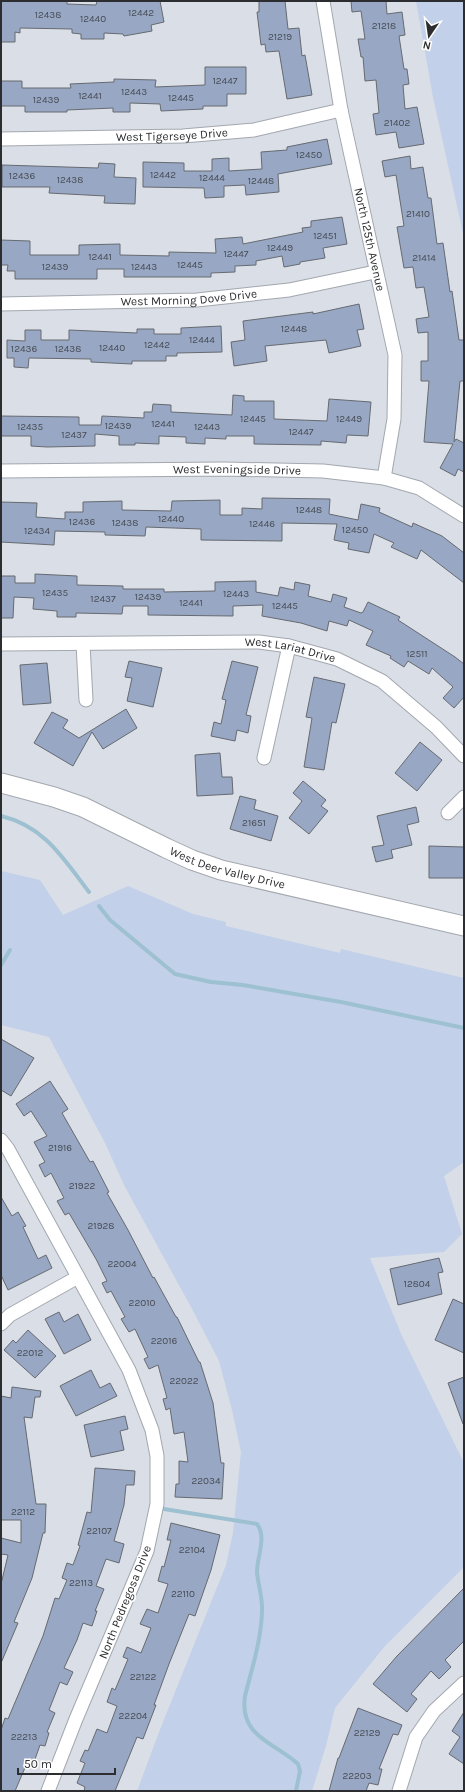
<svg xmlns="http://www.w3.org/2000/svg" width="465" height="1792" viewBox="0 0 465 1792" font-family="Karla,sans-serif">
<rect width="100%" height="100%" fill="#dadee6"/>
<g fill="#c2d0e9">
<path d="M416,1H464V238L433,97Z"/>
<path d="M1,871L40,880L63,915L128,886L193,914L226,922V926L340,953L341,949L464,978V1162L444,1176L462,1234L444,1252L370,1258L402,1336L464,1463V1567L385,1646L335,1708L326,1746L312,1791H137L161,1727L226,1565L233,1533L241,1452L232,1410L219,1361L191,1307L124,1185L106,1145L49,1037L1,1025Z"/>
</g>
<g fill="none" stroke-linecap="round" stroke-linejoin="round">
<g stroke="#9dc1d0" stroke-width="4">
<path d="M1,816C44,826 63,858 89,892"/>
<path d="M99,906L110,920L175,974L211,982L243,985L341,1002L464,1028"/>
<path d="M1,965L10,950"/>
<path d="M164,1509L257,1524C267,1537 257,1556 257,1572C258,1585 263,1598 262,1612C261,1641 252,1668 245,1696C239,1737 274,1742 298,1764L300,1771L296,1791"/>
</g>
</g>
<g fill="#98a7c3" stroke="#666a71">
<path d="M1,1H67V4L96,5L97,1H160L164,22L151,25L152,31L124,36L123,34L104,33V39H81V34L72,33V29L20,28V33L15,32V42H1Z"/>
<path d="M259,1H285L288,29L299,28L302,56L305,55L312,95L287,99L279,51L266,52L265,44L261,45L257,12H259Z"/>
<path d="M351,1H386L387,14L402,12L405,35L399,36L404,69H407L409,84L403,85L405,109L417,107L424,144L399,148L396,132L376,135L373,114L379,113L376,80L365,81L363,57H361L358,39H365L361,11L352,12Z"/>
<path d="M205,67H246V94H227V106H203V109L161,111L160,104L130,103V112H113V108L67,110V112H25V106H1V81H22V88H71L70,84L114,82V79L156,80L155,87L205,85Z"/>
<path d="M327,139L332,164L278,174L279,192L246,195L245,185L224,186V197L205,198L204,188L143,187V162L184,163V171H212V159L229,158V171L262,169L261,152L287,150V147Z"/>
<path d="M410,156L411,169L423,167L428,198H431L437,244L443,243L450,292L452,291L459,340H464V381H460L454,442L456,439L464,443V472L458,469L455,476L440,468L453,444L424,442L429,381H421V361H428V332L418,333L416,319L429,317L424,287L416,288L413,267L404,268L397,227L404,226L396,175L385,177L382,161Z"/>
<path d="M99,163L115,164L114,177L136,178L135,204L104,203L105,196L49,193L50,187H2V165L98,168Z"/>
<path d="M342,217L347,244L323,248L325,258L300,262V264L284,267L282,256L256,261V265L235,266V272L211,273V277H124V269H97V279H15V271H7L8,265H1V240L30,241V255H79V245L120,244V255L169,256V252L216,253L215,239L242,237L243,244L303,232L302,228L311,227V221Z"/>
<path d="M359,304L364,329L357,330L361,346L329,353L326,340L265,346L267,361L234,366L231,342L245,340L243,321L313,312V314Z"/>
<path d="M221,326L222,352L177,353V356H166V361H132V364L91,362V359L29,358L28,368L14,367V358H7V340L25,341V330H41V340H69V330L137,333V329H154V334H181V328Z"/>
<path d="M233,395L244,396V401H274V419L327,421L329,399L371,402L368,436L347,435L346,443L321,441V445L254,444V436H226V439L205,438V444L186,443V437L159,436V444L135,443V445H119V436L95,434V446L47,447L31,446V436H1V416L79,417V425H101L102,416L144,418V412H152L153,404L171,405V412L232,415Z"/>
<path d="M262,498L330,499L329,514L358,520L361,504L380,508L379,512L412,527L413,523L442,536L464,553V583L421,550L417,559L391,547L394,543L374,534L369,553L348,549L349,543L334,540L337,524L282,523V541L201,540V529L146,527L145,536L105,535V532L55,531L54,545L1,542V502L37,503L36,517L65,519V512H83V502L122,501V510L171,511L172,501L220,500V515H242V508L262,509Z"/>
<path d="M35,574L77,576V585L123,586V589H164V592L215,591V582L256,581V592L278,596L280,587L294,590L295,582L310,585L308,596L331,602L333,594L347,598L344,607L361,613L363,612L368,602L400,617L398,620L455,657L464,664V697L454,708L443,698L453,687L432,668L429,674L408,661L404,667L390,658L391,656L366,645L373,631L349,620L347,626L329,621L327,631L301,623L262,616L263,605L233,606V616L148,615V606H123L122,614L76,613V617H57V611L33,609L34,598L14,597L13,618H1V576H15V583H35Z"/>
<path d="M129,661L162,668L153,707L127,701L132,678L125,677Z"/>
<path d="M232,661L258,667L246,715L251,716L248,733L237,730L235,741L211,736L214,722L221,724L226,700L222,699Z"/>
<path d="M47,663L51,703L23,705L20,665Z"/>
<path d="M314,677L345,684L336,723L332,722L324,770L304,767L312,718L306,717Z"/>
<path d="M126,709L137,728L103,749L92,732L73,766L34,743L52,712L68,720L63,728L79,738Z"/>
<path d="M420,742L442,760L417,791L395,773Z"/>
<path d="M220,753L222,777H232L233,794L197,796L195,755Z"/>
<path d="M303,781L326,800L321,806L328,811L309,834L289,818L302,801L293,793Z"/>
<path d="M240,796L256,800L254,809L278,816L271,841L230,829Z"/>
<path d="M416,807L419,822L407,825L412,845L391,850L393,858L376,862L372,847L384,845L377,816Z"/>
<path d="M429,846L464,847V878H429Z"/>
<path d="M1,1039L34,1058L11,1096L1,1090Z"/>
<path d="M50,1081L68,1109L62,1113L90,1162L93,1161L109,1192L107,1193L128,1230L153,1278L154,1277L176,1317H177L199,1362H200L213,1403L221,1463H224L222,1499L175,1497L176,1484H179V1461L188,1462L184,1432L174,1434L170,1408L166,1410L163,1399L167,1398L158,1365L149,1369L144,1359L148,1357L135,1329L129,1332L121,1319L125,1317L111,1291L107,1293L102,1283L107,1281L96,1259L69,1213L65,1215L57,1201L64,1198L51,1173L45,1177L39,1165L45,1162L34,1142L47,1136L31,1111L24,1116L16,1104Z"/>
<path d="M1,1197L12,1216L18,1212L26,1226L23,1227L38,1259L46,1255L52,1268L8,1290L1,1275Z"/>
<path d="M439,1258L443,1272L438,1273L442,1294L398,1305L390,1269Z"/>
<path d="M453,1299L464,1304V1353L435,1340Z"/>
<path d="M59,1312L64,1322L78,1314L91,1340L64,1354L45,1319Z"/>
<path d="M28,1330L56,1356L35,1378L4,1350L13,1340L16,1343Z"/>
<path d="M91,1370L100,1388L110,1383L117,1396L76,1416L60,1386Z"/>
<path d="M464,1377V1424H463L448,1383Z"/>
<path d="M12,1387L41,1391L40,1397H35L32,1418L24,1417L36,1504H46L45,1533H43L32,1578L14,1622L18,1623L1,1663V1584L8,1555L1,1554V1538L21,1543V1520H1V1396L11,1398Z"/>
<path d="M125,1416L128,1429L120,1431L124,1450L91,1457L84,1425Z"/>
<path d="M95,1468L135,1471L134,1485H126L124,1505L114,1541L124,1544L119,1563L106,1559L96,1586L104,1589L95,1611H97L92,1626L83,1623L77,1640L64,1668L73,1672L67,1685L60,1682L49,1710L55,1713L47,1732L49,1733L45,1746L40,1745L33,1765L27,1763L15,1791H1V1730L5,1718L8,1719L43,1636L55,1598L59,1599L67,1580L62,1578L67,1563L73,1565L80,1546L78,1545L87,1512L91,1513Z"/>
<path d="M171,1523L220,1535L211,1570L195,1616L189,1614L169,1664L154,1705H156L143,1739L137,1737L115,1791H84L85,1787L77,1783L85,1763L80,1761L85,1750L88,1751L97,1729L107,1733L117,1706L107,1702L112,1688L115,1690L128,1659L123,1657L127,1647L141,1653L151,1628L140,1624L147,1609L158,1613L168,1584L158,1581L162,1566L164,1567L171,1540H167Z"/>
<path d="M464,1588V1641L445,1660L451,1667L439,1679L431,1671L411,1694L417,1699L407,1712L373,1684L397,1656Z"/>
<path d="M358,1708L402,1725L398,1735L393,1734L379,1769H382L378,1785L369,1783L366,1791H329L338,1758H339Z"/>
<path d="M464,1712V1764L449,1754L460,1737L452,1731Z"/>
</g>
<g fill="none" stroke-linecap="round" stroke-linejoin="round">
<g stroke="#a3a7af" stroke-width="15">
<g id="street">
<path id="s1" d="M323,1L341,110L395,355L394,419L384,478"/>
<path id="s2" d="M1,139L183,136L254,130L341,110"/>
<path id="s3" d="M1,304L197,300L289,290L375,272"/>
<path id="s4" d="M1,471L224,469L323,471L384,478L419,488L464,516"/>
<path id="s5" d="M1,644L259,642L289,646L337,659L382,681L436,727L464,756"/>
<path d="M83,644L86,700"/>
<path d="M264,758L289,646"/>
<path d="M448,813L464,797"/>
<path d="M1,1140L8,1149L129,1370L152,1430L157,1456V1504L147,1551L76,1719L48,1791"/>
<path d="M1,1324L10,1315L78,1277"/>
<path d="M399,1791L416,1737L434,1711L464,1683"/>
</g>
</g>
<g stroke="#a3a7af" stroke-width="21">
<g id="secondary">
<path id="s6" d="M1,783L54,797L83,807L166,848L192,860L221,870L464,926"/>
</g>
</g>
<use href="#street" stroke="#fff" stroke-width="13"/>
<use href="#secondary" stroke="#fff" stroke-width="19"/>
</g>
<g text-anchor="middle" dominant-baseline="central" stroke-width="3.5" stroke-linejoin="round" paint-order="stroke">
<g font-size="10" fill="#474c55">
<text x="141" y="13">12442</text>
<text x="48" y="15">12438</text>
<text x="93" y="19">12440</text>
<text x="384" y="26">21218</text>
<text x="280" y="37">21219</text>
<text x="225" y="81">12447</text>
<text x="134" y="92">12443</text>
<text x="90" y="96">12441</text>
<text x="181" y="98">12445</text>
<text x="46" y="100">12439</text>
<text x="397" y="123">21402</text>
<text x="309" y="155">12450</text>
<text x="163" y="175">12442</text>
<text x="22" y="176">12436</text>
<text x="212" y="178">12444</text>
<text x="70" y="180">12438</text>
<text x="261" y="181">12448</text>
<text x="418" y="214">21410</text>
<text x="325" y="236">12451</text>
<text x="280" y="248">12449</text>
<text x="236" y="254">12447</text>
<text x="100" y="257">12441</text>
<text x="424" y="258">21414</text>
<text x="190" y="265">12445</text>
<text x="55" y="267">12439</text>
<text x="144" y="267">12443</text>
<text x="294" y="329">12448</text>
<text x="202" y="340">12444</text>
<text x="157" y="345">12442</text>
<text x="112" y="348">12440</text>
<text x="24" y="349">12436</text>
<text x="68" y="349">12438</text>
<text x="253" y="419">12445</text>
<text x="349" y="419">12449</text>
<text x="163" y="424">12441</text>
<text x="118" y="426">12439</text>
<text x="30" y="427">12435</text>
<text x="207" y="427">12443</text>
<text x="301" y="432">12447</text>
<text x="74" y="435">12437</text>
<text x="309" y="510">12448</text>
<text x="171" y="519">12440</text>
<text x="82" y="522">12436</text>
<text x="125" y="523">12438</text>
<text x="262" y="524">12446</text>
<text x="355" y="530">12450</text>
<text x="37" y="531">12434</text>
<text x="55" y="593">12435</text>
<text x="236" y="594">12443</text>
<text x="148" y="597">12439</text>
<text x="103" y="599">12437</text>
<text x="191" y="603">12441</text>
<text x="285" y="606">12445</text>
<text x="417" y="654">12511</text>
<text x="254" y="823">21651</text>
<text x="60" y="1148">21916</text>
<text x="82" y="1186">21922</text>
<text x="101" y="1226">21928</text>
<text x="122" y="1264">22004</text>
<text x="417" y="1284">12804</text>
<text x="142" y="1303">22010</text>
<text x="164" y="1341">22016</text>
<text x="30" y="1353">22012</text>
<text x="184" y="1381">22022</text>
<text x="206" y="1481">22034</text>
<text x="23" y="1512">22112</text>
<text x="99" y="1531">22107</text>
<text x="192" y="1550">22104</text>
<text x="81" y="1583">22113</text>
<text x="183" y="1594">22110</text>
<text x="143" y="1677">22122</text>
<text x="133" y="1716">22204</text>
<text x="367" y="1733">22129</text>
<text x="24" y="1737">22213</text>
<text x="357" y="1776">22203</text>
</g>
<g font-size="12" fill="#2c2d30" stroke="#fff">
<text stroke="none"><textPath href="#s2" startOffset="171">West Tigerseye Drive</textPath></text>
<text stroke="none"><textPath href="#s1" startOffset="243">North 125th Avenue</textPath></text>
<text stroke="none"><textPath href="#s3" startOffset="188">West Morning Dove Drive</textPath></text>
<text stroke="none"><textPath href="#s4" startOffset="236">West Eveningside Drive</textPath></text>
<text stroke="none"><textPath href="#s5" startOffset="290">West Lariat Drive</textPath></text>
<text stroke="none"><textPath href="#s6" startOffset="243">West Deer Valley Drive</textPath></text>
<text transform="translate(125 1602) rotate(-68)">North Pedregosa Drive</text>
</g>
</g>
<rect width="465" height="1792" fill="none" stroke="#2c2d30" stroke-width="4"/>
<g transform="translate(429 36) rotate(193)" stroke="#ffffff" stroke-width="3" paint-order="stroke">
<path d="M0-3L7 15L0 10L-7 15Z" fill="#2c2d30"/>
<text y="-6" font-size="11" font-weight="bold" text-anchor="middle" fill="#2c2d30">N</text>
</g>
<path d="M18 1768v6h97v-6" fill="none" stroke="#2c2d30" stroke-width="2"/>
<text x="24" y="1768" font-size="12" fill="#2c2d30" stroke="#ffffff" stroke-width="3" paint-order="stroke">50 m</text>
</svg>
